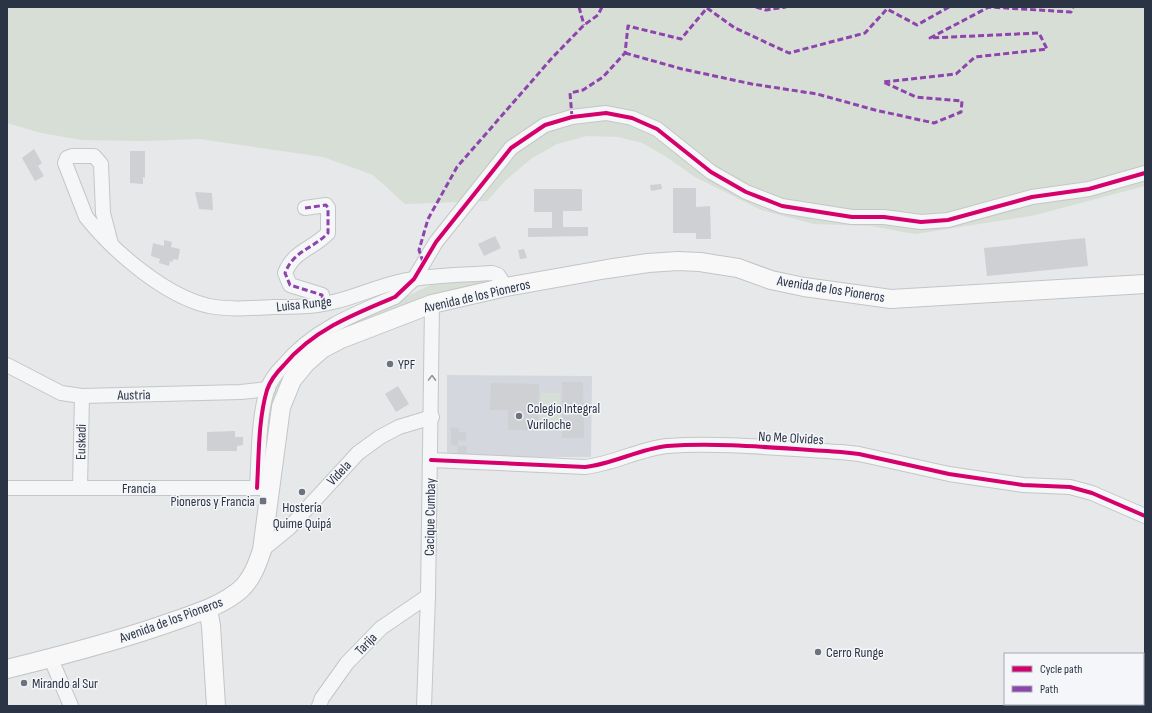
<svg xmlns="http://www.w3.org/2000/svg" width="1152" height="713" viewBox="0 0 1152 713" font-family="'Sofia Sans Condensed',sans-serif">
<rect width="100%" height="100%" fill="#e6e8ea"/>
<path fill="#d4d7dd" d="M447,375L592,376L591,457H447Z"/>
<g fill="#d6ded6">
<path d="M7,7H1145V186L1031,216L915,234L870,226L814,224L761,210L695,177L665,156L642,143L618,137L587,136L557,144L532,158L506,180L487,201L405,204L373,175L323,157L200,139L142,141L82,140L41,133L7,123Z"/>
<path d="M494,278L492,283L311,348L264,482V431L269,401L281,377L315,339L431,285Z"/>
<rect x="541" y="393" width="19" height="37"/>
</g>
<g fill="#ced0d3">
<path d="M34,149L42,163L38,166L44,176L35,181L22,158Z"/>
<path d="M130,151H145V178L143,177V184L130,183Z"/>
<path d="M661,184L662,189L651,191L650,185Z"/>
<path d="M673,188H696V207L710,206L711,239H696V233H673Z"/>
<path d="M534,189H582V211H563V227H588V236L528,237V228H552V212H534Z"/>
<path d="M195,192L212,193L213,210L199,209Z"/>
<path d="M495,236L501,248L484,256L478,244Z"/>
<path d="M1085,238L1088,266L987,276L984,248Z"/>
<path d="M164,240L172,242L171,247L180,249L178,260L173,259V262L170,261L169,266L159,263L160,259L151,256L153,243L164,246Z"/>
<path d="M524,249L527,258L520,259L518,250Z"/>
<path d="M562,382H583L584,438H562Z"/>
<path d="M491,383L539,384L538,430H508V410H490Z"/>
<path d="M398,386L409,404L396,412L385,394Z"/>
<path d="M451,427L459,428V432H466V441L458,440V446L451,445Z"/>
<path d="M235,431V437H243V445L237,446V451H207V432Z"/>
<path d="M458,446H467L466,454H457Z"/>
</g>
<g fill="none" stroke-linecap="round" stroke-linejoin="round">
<g stroke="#c4c6c8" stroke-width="16">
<g id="minor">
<path d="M305,208L326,205L328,208V233C313,249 294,250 285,273L290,285L322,295L323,304"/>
<path d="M111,244L103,213L101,164L94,156H72L67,158L65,163L86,217C114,252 165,296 209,306C230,310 252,308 273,307C293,307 313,307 333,302C356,297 378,286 402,281C431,275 462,275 492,273L498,275L506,287"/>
<path d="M7,365L61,393L82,396L241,392L268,389"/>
<path d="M431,460L585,467C613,464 639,449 667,446C724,442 784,449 841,452L859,454L949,474L1023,485L1070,487L1092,493L1145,516"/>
<path d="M80,487L82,396"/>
<path d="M7,488H266"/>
<path d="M257,488C259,456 258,421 267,390C270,381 277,372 284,365C313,330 354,314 395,297L414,279L436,242L511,148L545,125L572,117L606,113L632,118L657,129L711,172L746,192L782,206L852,217H884L921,222L948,220L1032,197L1089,189L1145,173"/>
<path d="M262,550L289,528L358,453L380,437L399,427L432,417"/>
<path d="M51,659L71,706"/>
<path d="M319,706L322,698L347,663L381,628L428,596"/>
<path d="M424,706L428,596L432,304"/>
</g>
</g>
<g stroke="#c2c5c8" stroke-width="20">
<g id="major">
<path d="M208,609L211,626L216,706"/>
<path d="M7,669C64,655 122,640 177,620C200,612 222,605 240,590C252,579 257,565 262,550L281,407L292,380L306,363L322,349L341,339L432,304L506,287L607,269L648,263L678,261L700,262L738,268L771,280L804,287L891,299L1145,284"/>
</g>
</g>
<use href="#minor" stroke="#f5f6f7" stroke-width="14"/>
<use href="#major" stroke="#f8f8f8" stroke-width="18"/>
<g stroke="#8e44ad" stroke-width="3" stroke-dasharray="6 3" stroke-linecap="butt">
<path d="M579,7L584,25"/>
<path d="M756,7L766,10L786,7"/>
<path d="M625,53L682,69L752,84L817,94L875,110L934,123L961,112L962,101L916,97L883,82L956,74L975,57L1047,49L1039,33L930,38L989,7L1071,12L1073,7"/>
<path d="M572,117L570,93L583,90L603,77L625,53L628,26L681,39L707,8L735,28L789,53L865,33L887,9L917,25L949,7"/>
<path d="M305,208L326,205L328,208V233C313,249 294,250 285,273L290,285L322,295L323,304"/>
<path d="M423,262L419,250L428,219L457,167L552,58L584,25L598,15L602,7"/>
</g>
<g stroke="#f4f6f9" stroke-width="6">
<g id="cycleway">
<path d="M431,460L585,467C613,464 639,449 667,446C724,442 784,449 841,452L859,454L949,474L1023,485L1070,487L1092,493L1145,516"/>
<path d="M257,488C259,456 258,421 267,390C270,381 277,372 284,365C313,330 354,314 395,297L414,279L436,242L511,148L545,125L572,117L606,113L632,118L657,129L711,172L746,192L782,206L852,217H884L921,222L948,220L1032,197L1089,189L1145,173"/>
</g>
</g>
<use href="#cycleway" stroke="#d6006c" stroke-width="4"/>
</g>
<defs><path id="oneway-chevron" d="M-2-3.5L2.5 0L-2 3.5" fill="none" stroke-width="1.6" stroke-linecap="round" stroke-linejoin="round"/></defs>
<use stroke="#90959e" href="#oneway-chevron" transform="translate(432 378) rotate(-89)"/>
<g fill="#6c737f" stroke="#f4f6f9" stroke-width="1.5">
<circle cx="390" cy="364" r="4"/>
<circle cx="519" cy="416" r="4"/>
<circle cx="302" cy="492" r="4"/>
<rect x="259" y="497" width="8" height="8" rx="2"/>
<circle cx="818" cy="652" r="4"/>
<circle cx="24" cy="683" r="4"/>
</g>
<g text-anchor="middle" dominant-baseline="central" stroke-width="3" stroke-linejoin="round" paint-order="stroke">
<g font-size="14" fill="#2b3445" stroke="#f4f6f9">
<text transform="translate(831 289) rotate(9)">Avenida de los Pioneros</text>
<text transform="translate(477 296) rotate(-13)">Avenida de los Pioneros</text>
<text transform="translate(304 304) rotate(-6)">Luisa Runge</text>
<text transform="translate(134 395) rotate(-1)">Austria</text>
<text transform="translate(791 438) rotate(3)">No Me Olvides</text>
<text transform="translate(81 442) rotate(-89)">Euskadi</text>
<text transform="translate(339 473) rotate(-46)">Videla</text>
<text x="139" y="488">Francia</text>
<text transform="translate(430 517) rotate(-89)">Cacique Cumbay</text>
<text transform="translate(171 620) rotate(-20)">Avenida de los Pioneros</text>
<text transform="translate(366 644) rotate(-46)">Tarija</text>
</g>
<g font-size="14" fill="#2b3445" stroke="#f4f6f9" text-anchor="start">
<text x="398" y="364">YPF</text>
<text x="527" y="408">Colegio Integral<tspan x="527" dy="16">Vuriloche</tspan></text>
<text x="255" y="501" text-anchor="end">Pioneros y Francia</text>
<text x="302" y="507" text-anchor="middle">Hostería<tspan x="302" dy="16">Quime Quipá</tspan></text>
<text x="826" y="652">Cerro Runge</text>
<text x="32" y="683">Mirando al Sur</text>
</g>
</g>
<rect width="1152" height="713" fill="none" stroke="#2b3445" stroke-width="16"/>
<rect x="1004" y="653" width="140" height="52" fill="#f4f6f9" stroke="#a4a8b1"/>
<rect x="1012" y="666" width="20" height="6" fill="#d6006c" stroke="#a4a8b1"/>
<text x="1040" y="673" font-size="12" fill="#2b3445">Cycle path</text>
<rect x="1012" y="686" width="20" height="6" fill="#8e44ad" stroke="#a4a8b1"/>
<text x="1040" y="693" font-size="12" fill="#2b3445">Path</text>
</svg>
